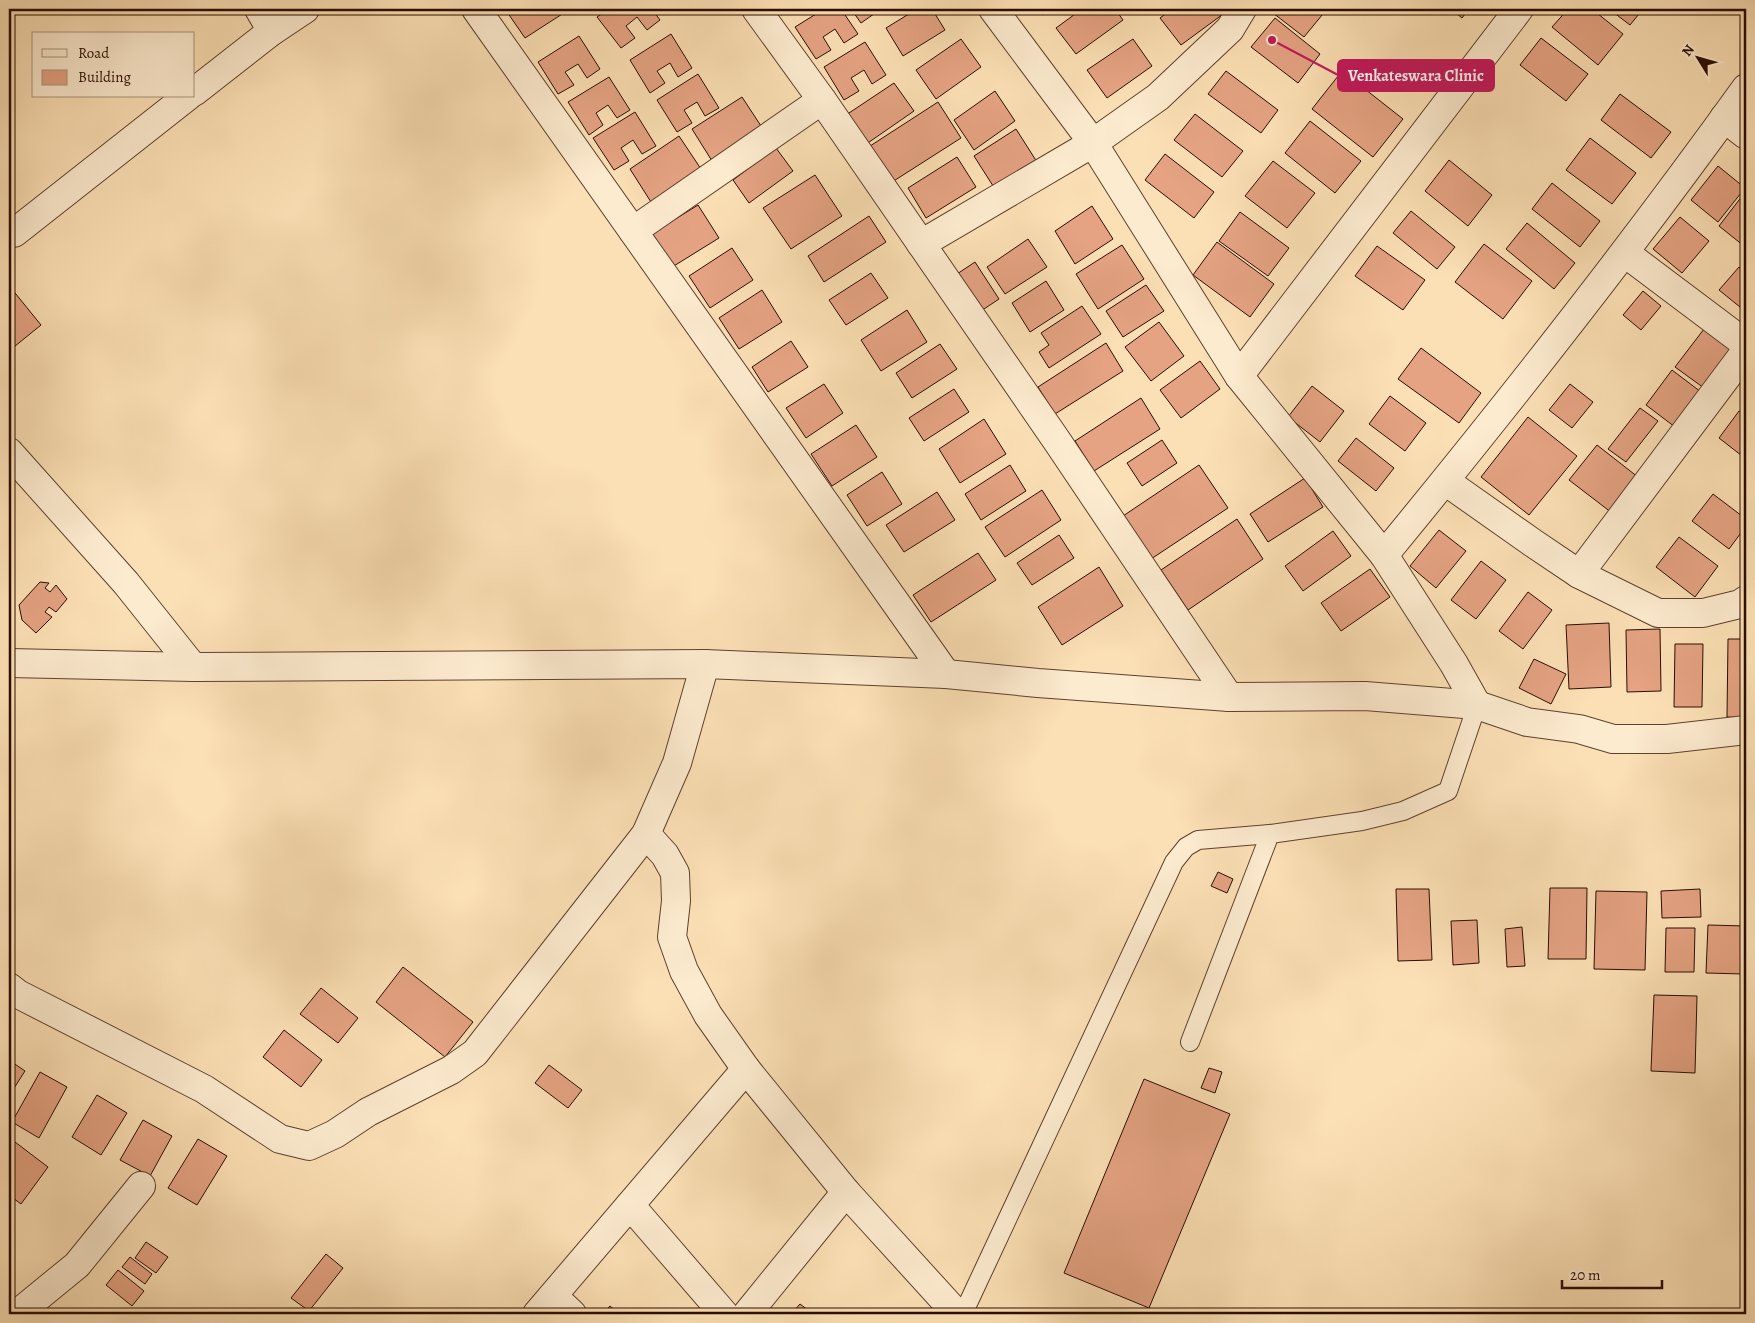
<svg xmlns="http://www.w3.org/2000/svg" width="1755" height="1323" viewBox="0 0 1755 1323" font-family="Alegreya,serif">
<rect width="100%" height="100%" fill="#fce0b5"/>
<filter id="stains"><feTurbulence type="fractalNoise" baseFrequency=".004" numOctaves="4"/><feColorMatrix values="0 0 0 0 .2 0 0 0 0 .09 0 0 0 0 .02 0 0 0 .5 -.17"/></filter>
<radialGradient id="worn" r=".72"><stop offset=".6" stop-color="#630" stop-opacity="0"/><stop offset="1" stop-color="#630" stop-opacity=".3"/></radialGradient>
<g fill="#e5a383" stroke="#2a0c00">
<path d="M505,9H570L525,38Z"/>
<path d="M609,9H652L660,20L647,30L637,17L626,26L635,38L621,48L597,17Z"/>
<path d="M777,9H791L781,15Z"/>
<path d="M824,9H841L858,34L844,43L835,29L823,37L831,50L816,59L795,27Z"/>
<path d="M851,9H881L861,23Z"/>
<path d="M917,9H932L945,30L903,56L886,28Z"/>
<path d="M1038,9H1051L1042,15Z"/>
<path d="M1082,9H1115L1123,20L1076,54L1056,28Z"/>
<path d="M1172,9H1230L1181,45L1160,18Z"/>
<path d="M1276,9H1327L1304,37L1273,13Z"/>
<path d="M1451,9H1469L1462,18Z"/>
<path d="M1568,9H1592L1623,34L1598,65L1552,27Z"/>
<path d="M1609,9H1643L1630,25Z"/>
<path d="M1275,18L1320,54L1298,83L1251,47Z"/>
<path d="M671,34L692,68L678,77L670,63L657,71L665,83L650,93L630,60Z"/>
<path d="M579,36L600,69L587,78L578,64L565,72L574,85L558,94L538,62Z"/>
<path d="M1541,38L1588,74L1566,101L1520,65Z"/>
<path d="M961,39L981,67L936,99L916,70Z"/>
<path d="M1133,39L1152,66L1107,98L1087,70Z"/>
<path d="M865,42L886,75L872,84L864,70L851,78L859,91L844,100L824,67Z"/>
<path d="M1226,71L1278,110L1261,133L1208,94Z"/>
<path d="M1342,71L1403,119L1373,157L1312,109Z"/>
<path d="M698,74L719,108L705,116L697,102L684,110L692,123L677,132L657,100Z"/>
<path d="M609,77L630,110L617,118L608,105L596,113L603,125L589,135L568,102Z"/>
<path d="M894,83L914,111L862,147L843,117Z"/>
<path d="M995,91L1015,121L974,150L954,120Z"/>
<path d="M1620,94L1671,132L1651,158L1601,120Z"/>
<path d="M742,97L763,129L712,161L692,129Z"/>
<path d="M938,102L961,138L889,184L867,148Z"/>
<path d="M635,112L656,146L642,154L633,140L621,148L629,161L614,170L593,138Z"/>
<path d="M1195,114L1243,151L1222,177L1174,140Z"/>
<path d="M1310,121L1361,161L1335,193L1285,153Z"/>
<path d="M1016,129L1037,162L995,189L974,156Z"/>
<path d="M679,136L701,169L651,202L630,169Z"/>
<path d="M1590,138L1636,173L1612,204L1566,170Z"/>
<path d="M776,148L793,171L749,203L733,180Z"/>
<path d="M1165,154L1214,192L1194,218L1145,180Z"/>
<path d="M957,157L976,187L926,218L908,188Z"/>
<path d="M1449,160L1492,195L1468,226L1425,191Z"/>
<path d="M1273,161L1315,193L1287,228L1245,196Z"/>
<path d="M1718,166L1745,188L1718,222L1691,200Z"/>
<path d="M815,175L842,216L791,249L763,208Z"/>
<path d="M1552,183L1600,221L1580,247L1532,209Z"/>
<path d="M1746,191V244L1744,246L1719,226Z"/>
<path d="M698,205L719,238L669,269L648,236Z"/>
<path d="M1092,206L1113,239L1075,264L1055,231Z"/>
<path d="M1411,211L1455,247L1437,269L1393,233Z"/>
<path d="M1240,212L1289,248L1268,276L1219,241Z"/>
<path d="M869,216L886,242L824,282L808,256Z"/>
<path d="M1680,217L1709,241L1682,273L1653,249Z"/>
<path d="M1527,223L1575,263L1554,289L1506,249Z"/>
<path d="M1028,239L1047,267L1005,294L987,267Z"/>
<path d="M1217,242L1274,284L1250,317L1193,275Z"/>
<path d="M1484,244L1532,281L1503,319L1455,282Z"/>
<path d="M1122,245L1144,279L1098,309L1076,274Z"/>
<path d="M1377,246L1425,280L1403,310L1355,276Z"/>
<path d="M732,248L753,280L710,308L689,276Z"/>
<path d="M975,262L999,299L978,313L954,276Z"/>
<path d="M1739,267L1746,273V300L1740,307L1719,290Z"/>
<path d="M871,273L888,298L846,325L829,300Z"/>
<path d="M1046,281L1064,310L1030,332L1012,303Z"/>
<path d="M1146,285L1164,311L1123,337L1106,311Z"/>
<path d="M11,288L41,325L9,351V290Z"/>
<path d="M762,290L782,322L739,349L719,318Z"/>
<path d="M1643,291L1661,306L1641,330L1623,315Z"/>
<path d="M1082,306L1101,334L1049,368L1039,352L1049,345L1041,333Z"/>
<path d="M907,310L927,342L881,371L861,340Z"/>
<path d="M1159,322L1184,356L1151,381L1125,347Z"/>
<path d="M1704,329L1732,351L1704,388L1675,367Z"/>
<path d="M791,341L808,367L768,392L752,367Z"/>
<path d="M1106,343L1123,371L1055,414L1038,387Z"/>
<path d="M940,344L957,369L912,398L896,373Z"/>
<path d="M1421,348L1481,393L1459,423L1398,379Z"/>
<path d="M1200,361L1220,389L1181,418L1160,390Z"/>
<path d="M1672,370L1701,392L1675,427L1646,405Z"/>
<path d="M824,384L843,413L806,438L786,408Z"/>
<path d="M1570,384L1593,402L1572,428L1549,410Z"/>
<path d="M1312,386L1344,411L1320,442L1288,417Z"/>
<path d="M954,389L969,412L924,441L909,418Z"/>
<path d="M1390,396L1426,423L1405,451L1369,424Z"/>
<path d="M1141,398L1160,429L1094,471L1075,441Z"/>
<path d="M1640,408L1658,421L1626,462L1608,449Z"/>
<path d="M1739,411L1746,416V459L1719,438Z"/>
<path d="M1528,417L1577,456L1529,515L1481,477Z"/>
<path d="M984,419L1006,454L960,483L939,449Z"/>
<path d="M856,425L877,457L832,486L811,454Z"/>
<path d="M1356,438L1394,468L1376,491L1338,461Z"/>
<path d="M1162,440L1177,463L1142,486L1127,463Z"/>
<path d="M1597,445L1643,481L1616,516L1569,480Z"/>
<path d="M1010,465L1026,491L981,520L965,494Z"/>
<path d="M1199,465L1228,508L1151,559L1123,516Z"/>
<path d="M882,472L902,504L867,526L847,495Z"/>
<path d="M1305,478L1323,507L1268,542L1250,514Z"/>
<path d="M1042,490L1061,520L1005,557L985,527Z"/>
<path d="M937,492L955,520L904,552L886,525Z"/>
<path d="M1713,494L1746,519V526L1729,549L1692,521Z"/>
<path d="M1237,519L1263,559L1188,610L1161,570Z"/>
<path d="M1439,530L1466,551L1436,588L1410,566Z"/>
<path d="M1333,531L1351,556L1303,591L1285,566Z"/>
<path d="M1059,535L1074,558L1032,585L1017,563Z"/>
<path d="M1679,537L1718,566L1695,597L1656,567Z"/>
<path d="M978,553L996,580L931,622L913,595Z"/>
<path d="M1481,561L1506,580L1476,619L1451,600Z"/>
<path d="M1099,567L1123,606L1062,645L1038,607Z"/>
<path d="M1370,569L1390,597L1341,631L1321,603Z"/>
<path d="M9,581L14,588L9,593Z"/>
<path d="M40,582L49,583L45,588L50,592L56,585L67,599L56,612L49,607L45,612L52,617L36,633L22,620L19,605Z"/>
<path d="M1528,592L1552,610L1523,649L1499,631Z"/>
<path d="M1609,623L1611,687L1569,689L1566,625Z"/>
<path d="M1660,629L1661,691L1627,692L1626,630Z"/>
<path d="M1728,639H1746V718L1727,717Z"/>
<path d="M1675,644H1703L1702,707H1674Z"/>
<path d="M1534,659L1566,674L1551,704L1519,688Z"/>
<path d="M1218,872L1233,879L1227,893L1211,886Z"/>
<path d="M1550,888H1587L1586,959H1548Z"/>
<path d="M1396,889H1429L1432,960L1398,961Z"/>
<path d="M1700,889L1701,917L1662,918L1661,891Z"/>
<path d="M1596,891L1647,892L1645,970L1594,969Z"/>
<path d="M1477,920L1479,963L1453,965L1451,921Z"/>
<path d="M1708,925L1746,926L1743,974L1706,973Z"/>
<path d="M1522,927L1525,966L1507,967L1505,929Z"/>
<path d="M1666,928H1695L1694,972H1665Z"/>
<path d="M403,967L473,1022L445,1057L376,1002Z"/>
<path d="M321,988L358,1018L338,1043L300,1014Z"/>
<path d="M1654,995L1697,996L1695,1073L1651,1071Z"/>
<path d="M284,1030L322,1060L301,1087L263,1057Z"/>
<path d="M9,1060L25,1071L9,1096Z"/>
<path d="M549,1065L582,1090L568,1108L535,1083Z"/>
<path d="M1209,1068L1222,1072L1215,1093L1201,1088Z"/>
<path d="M40,1072L67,1087L39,1138L12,1122Z"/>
<path d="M1144,1079L1230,1114L1149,1308L1064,1273Z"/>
<path d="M97,1095L127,1113L101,1155L72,1137Z"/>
<path d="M143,1120L172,1136L150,1176L120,1160Z"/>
<path d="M198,1139L227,1156L197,1205L168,1188Z"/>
<path d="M15,1142L48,1167L21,1204L9,1195V1151Z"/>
<path d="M9,1202L14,1207L9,1214Z"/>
<path d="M146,1242L168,1257L156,1273L135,1258Z"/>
<path d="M326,1254L343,1268L309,1311L291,1298Z"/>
<path d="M130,1257L152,1274L145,1284L122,1267Z"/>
<path d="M118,1270L144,1291L132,1306L106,1285Z"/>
<path d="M800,1304L813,1314H791Z"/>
<path d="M610,1306L619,1314H602Z"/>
<path d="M104,1309L111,1314H100Z"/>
</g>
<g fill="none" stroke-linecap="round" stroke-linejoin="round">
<g stroke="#5e412d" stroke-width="20">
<g id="service">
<path d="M1190,1042L1270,834L1362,821L1403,811L1448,791L1477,705"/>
<path d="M963,1314L1174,862L1186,847L1198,840L1270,834"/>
</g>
</g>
<g stroke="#5e412d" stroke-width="30">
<g id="minor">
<path d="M259,9L272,31L305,9"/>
<path d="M476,9L946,674"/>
<path d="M756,9L822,100L1057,441L1229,697"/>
<path d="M993,9L1093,143L1239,376L1384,555L1454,664L1477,705"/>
<path d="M194,92L272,31"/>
<path d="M1724,118L1746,135"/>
<path d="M633,231L822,100"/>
<path d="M14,233L188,96"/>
<path d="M921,244L1093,143L1158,97L1230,29L1242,9"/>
<path d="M1625,253L1746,344"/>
<path d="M1239,376L1519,9"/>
<path d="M9,452L126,583L193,667"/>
<path d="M1445,481L1533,543L1579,574L1658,613H1703L1740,604L1746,600"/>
<path d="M1384,555C1509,403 1631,248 1746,88"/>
<path d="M1579,574L1746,351"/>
<path d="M9,663L193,667L705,664L946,674L1038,683L1229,697L1365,696L1477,705L1527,722L1579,729L1613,739H1667L1746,730"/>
<path d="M646,834L665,855L675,873L676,901L672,937L684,971L708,1015L746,1069L846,1192L957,1314"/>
<path d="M9,987L18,994L204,1089L280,1139L309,1146L335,1134L368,1112L451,1070L475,1053L646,834L677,763L705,664"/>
<path d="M630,1205L724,1314"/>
<path d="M553,1296L572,1314"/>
<path d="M17,1314L77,1265L141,1186"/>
<path d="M537,1314L746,1069"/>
<path d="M747,1314L846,1192"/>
</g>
</g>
<use href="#service" stroke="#fdebcf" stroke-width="18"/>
<use href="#minor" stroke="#fdebcf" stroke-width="28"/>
</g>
<path fill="none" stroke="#c2185b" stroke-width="2" d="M1272 40L1338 75"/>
<circle fill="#c2185b" stroke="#fdebcf" stroke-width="2" cx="1272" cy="40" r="5"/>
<rect fill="#c2185b" stroke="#c2185b" stroke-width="2" x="1338" y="60" width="156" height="31" rx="5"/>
<g font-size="16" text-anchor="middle" font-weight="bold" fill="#fff">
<text x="1416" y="81">Venkateswara Clinic</text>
</g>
<rect width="1755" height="1323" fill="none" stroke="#fce0b5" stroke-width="30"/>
<rect x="10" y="10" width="1735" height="1303" fill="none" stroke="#2a0c00" stroke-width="2.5"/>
<rect x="15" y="15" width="1725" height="1293" fill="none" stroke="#2a0c00"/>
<rect x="32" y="32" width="162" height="65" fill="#fdebcf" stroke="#a9927c"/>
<rect x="42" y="49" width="25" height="8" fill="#fdebcf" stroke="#a9927c"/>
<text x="78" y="58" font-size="15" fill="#2a0c00">Road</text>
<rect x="42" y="70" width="25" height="15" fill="#e5a383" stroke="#a9927c"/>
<text x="78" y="82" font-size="15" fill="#2a0c00">Building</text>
<g transform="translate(1698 58) rotate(307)" stroke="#fdebcf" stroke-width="4" paint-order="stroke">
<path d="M0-4L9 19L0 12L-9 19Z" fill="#2a0c00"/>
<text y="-8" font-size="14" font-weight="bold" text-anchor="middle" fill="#2a0c00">N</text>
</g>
<path d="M1562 1280v8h100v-8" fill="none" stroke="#2a0c00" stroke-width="2.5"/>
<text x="1570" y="1280" font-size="15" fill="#2a0c00" stroke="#fdebcf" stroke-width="4" paint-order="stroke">20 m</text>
<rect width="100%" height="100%" filter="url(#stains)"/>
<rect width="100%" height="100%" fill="url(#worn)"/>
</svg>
